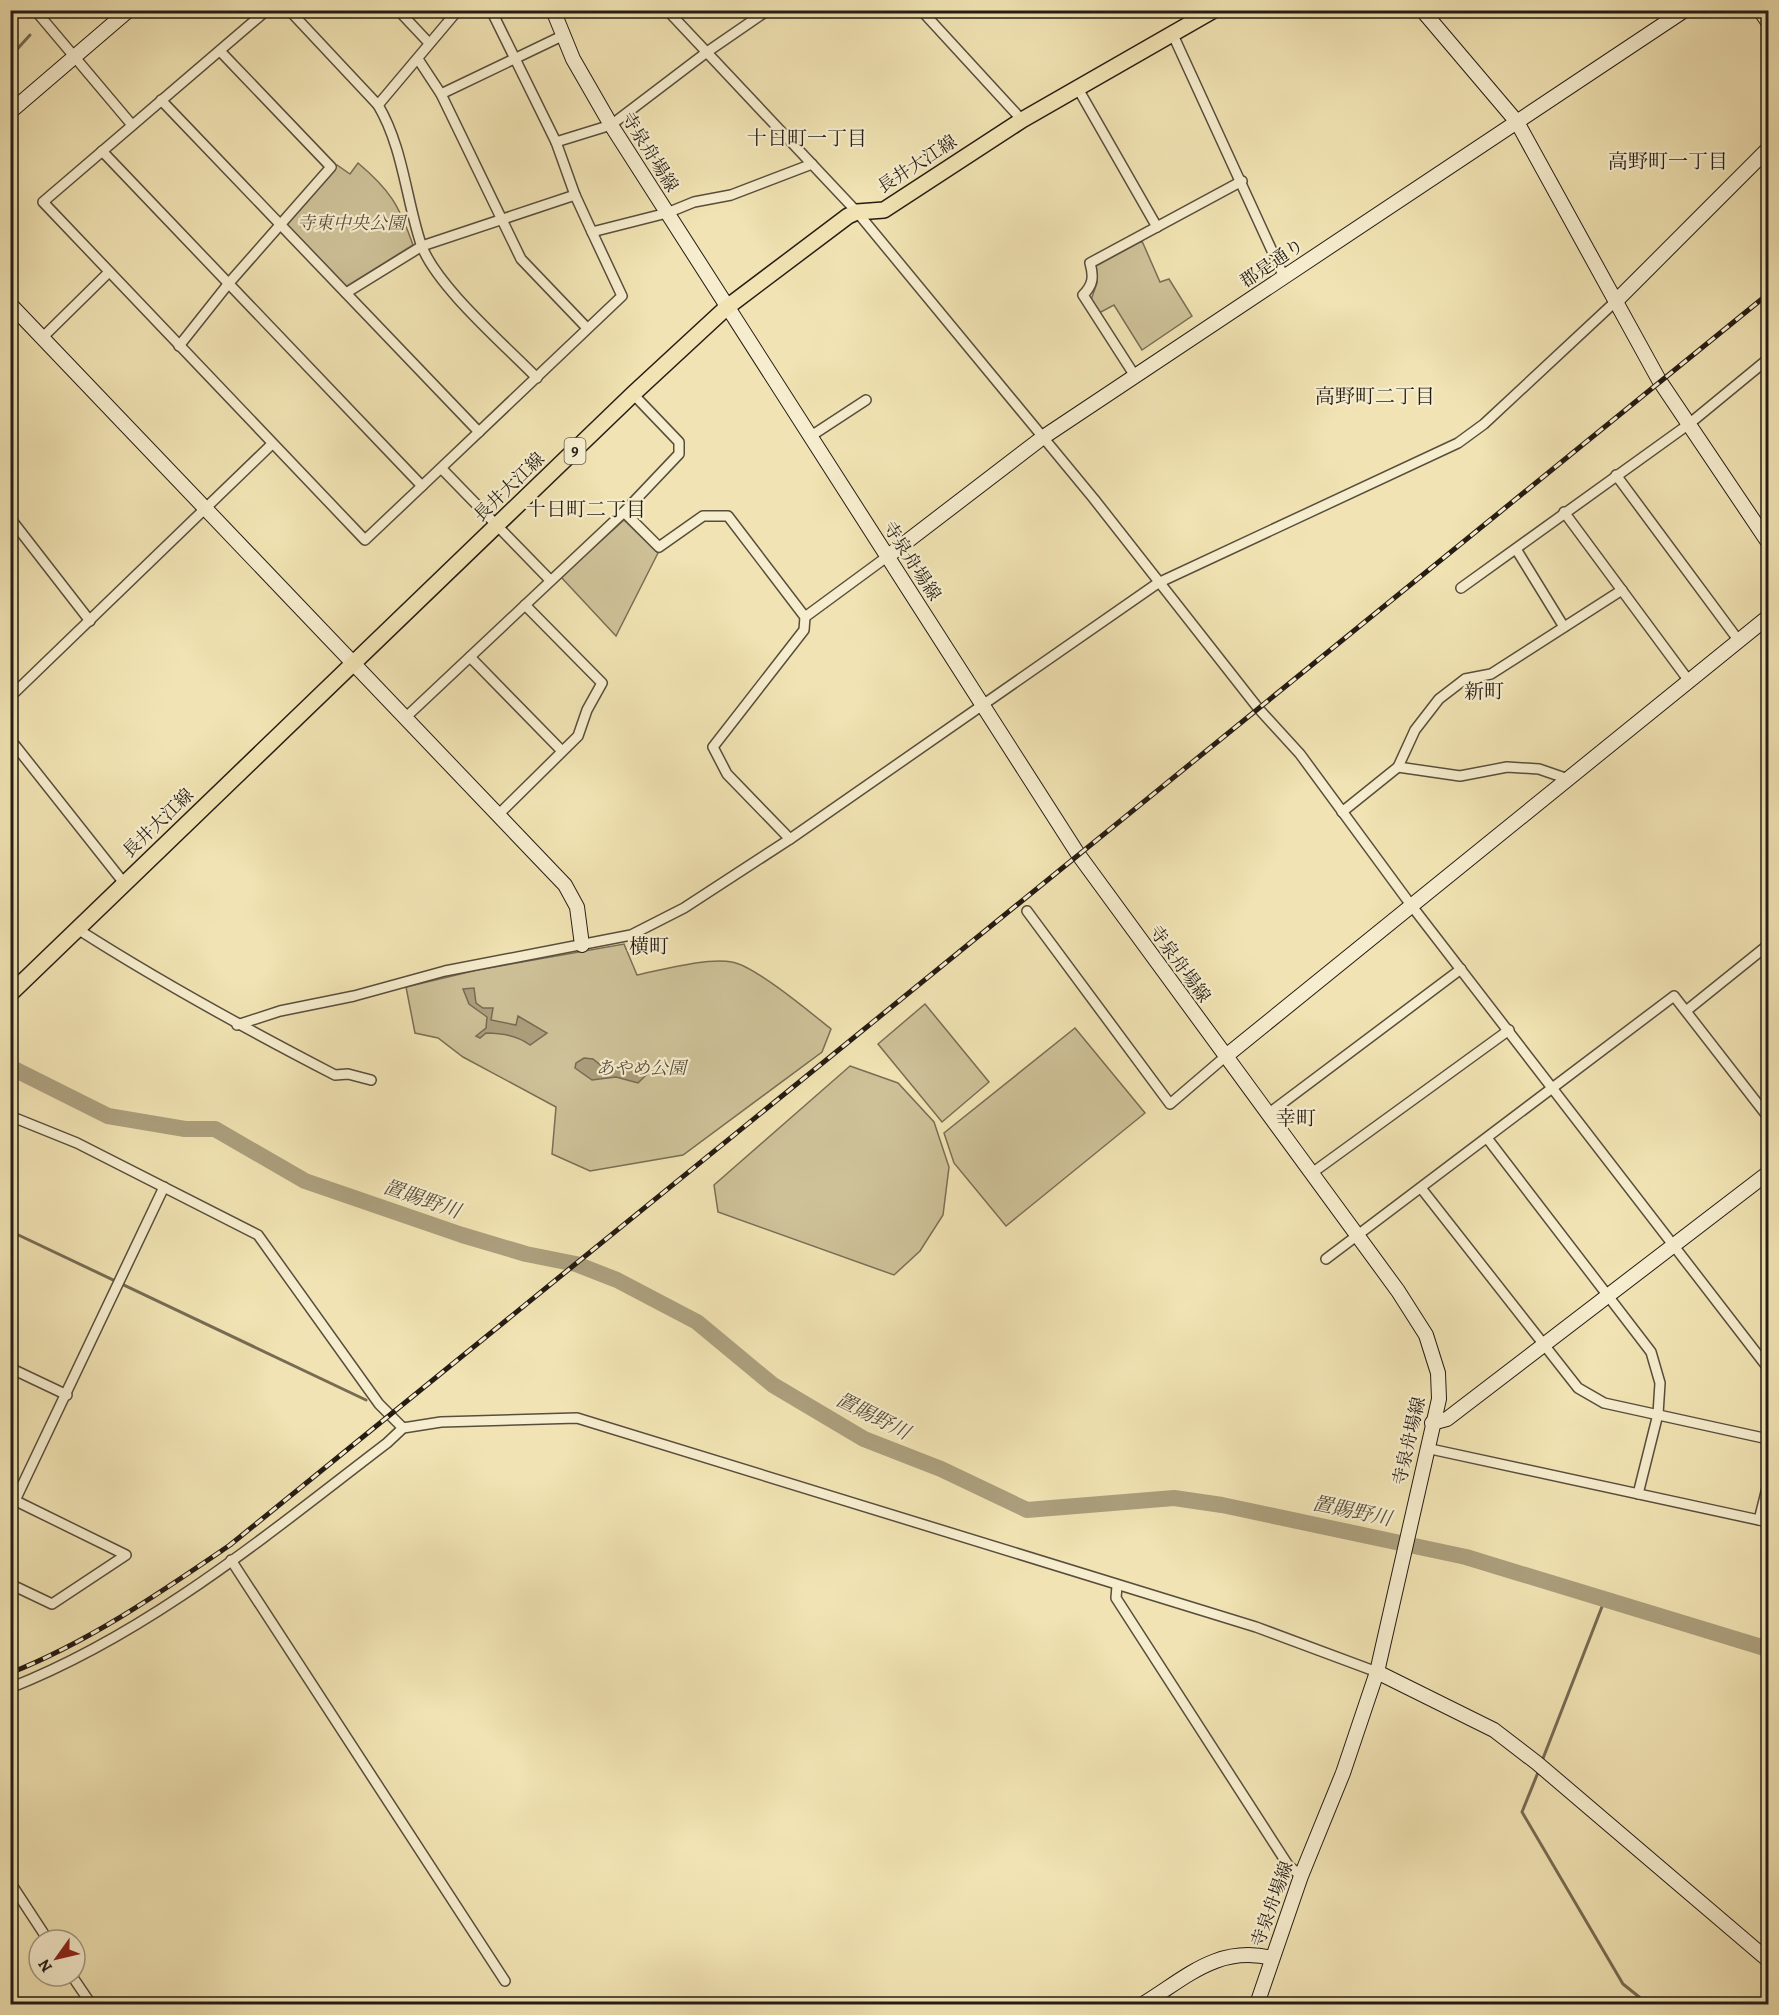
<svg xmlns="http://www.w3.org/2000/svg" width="1779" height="2015" viewBox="0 0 1779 2015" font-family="Alegreya,'Noto Serif JP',serif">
<rect width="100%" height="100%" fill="#f1e3b3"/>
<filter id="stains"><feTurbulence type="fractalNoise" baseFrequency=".00333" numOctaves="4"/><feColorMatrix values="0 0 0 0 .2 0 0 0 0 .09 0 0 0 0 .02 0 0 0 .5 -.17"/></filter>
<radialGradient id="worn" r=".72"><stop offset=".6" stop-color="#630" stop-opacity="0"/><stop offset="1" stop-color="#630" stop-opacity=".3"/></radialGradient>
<g fill="#cec198" stroke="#7a6e56" stroke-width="1.5">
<path d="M358,163C390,190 399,205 413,245L344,288L285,226L337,165L350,174Z"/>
<path d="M1142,241L1160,282L1169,279L1192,316L1142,350L1114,305L1099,313L1091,300L1097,283L1096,266Z"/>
<path d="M624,520L658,553L616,636L561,577Z"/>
<path d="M624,944L637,975C661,970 709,957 732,962C755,966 811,1013 831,1029L822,1052L683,1155L590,1171L552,1154L556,1107L463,1057L438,1038L415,1033L406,987L477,970Z"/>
<path d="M925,1004L989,1082L942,1122L878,1044Z"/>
<path d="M1075,1028L1145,1113L1006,1226L954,1163L944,1133Z"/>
<path d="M850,1066L898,1083L934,1122L949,1167L943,1215L920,1251L894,1275L718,1212L714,1185Z"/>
</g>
<g fill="#ac9f7d" stroke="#766b53" stroke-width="1.5">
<path d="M474,988L476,1003L483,1008H493L491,1020L516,1025L518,1016L547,1033L530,1045C518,1036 501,1033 486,1033L480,1038L476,1036L486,1028L487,1017L469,1004L463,989Z"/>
<path d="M584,1058L593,1059L609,1072L623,1067H643L647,1074L638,1083L616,1077L592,1080L575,1068L576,1063Z"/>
</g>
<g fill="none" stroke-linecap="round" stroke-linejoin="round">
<g stroke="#766b53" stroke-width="3">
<path d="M1529,10L1541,17L1557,10"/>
<path d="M10,57L30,35"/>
<path d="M10,1231L366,1400"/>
<path d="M1542,1761L1605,1599"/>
<path d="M1539,1770L1522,1812L1623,1984L1648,2004"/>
</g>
<path stroke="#ac9f7d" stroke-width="16" d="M10,1067L108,1116L185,1129H215L305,1181L462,1235L526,1254L576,1264L617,1280L697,1322L773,1385L864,1439L941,1469L1027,1510L1174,1498L1222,1505L1466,1557L1768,1649"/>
<g stroke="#584e3c" stroke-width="12">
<g id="street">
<path d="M35,10L132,125"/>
<path d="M267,10L43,202L365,540L422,486"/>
<path d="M289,10L378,105C403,147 406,199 421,244C435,285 505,345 537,378"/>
<path d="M398,10L429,43"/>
<path d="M491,10L556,142"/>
<path d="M667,10L857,212L1094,499L1258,708L1300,754L1411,905L1768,1368"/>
<path d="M921,10L1022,120"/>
<path d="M10,12L12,10"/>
<path d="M1173,35L1284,277"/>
<path d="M418,59L441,94L521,259L587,328"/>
<path d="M1077,87L1157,227"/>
<path d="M441,94L562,36"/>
<path d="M161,100L479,432"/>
<path d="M378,105L458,10"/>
<path d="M102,151L422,486L622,296L592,232"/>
<path d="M575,195L556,142L611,125L707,52L768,10"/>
<path d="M346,293L422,246L575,195L592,232L667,213L694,202L731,195L812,164"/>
<path d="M43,337L108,273"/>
<path d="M179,346L229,283L331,167L220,51"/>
<path d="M1135,376L1083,295C1093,285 1094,277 1090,263L1242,181"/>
<path d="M811,436L866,400"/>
<path d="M442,469L550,580"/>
<path d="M1616,475L1739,641"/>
<path d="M624,512L659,547L703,516H728L805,617L804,630L713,747L727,774L790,839"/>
<path d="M1564,512L1689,681"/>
<path d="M10,518L90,621"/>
<path d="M1516,549L1564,627"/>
<path d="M1461,588L1689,424L1768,359"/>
<path d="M805,617L888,556"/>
<path d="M470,657L562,751"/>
<path d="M10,697L272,444"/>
<path d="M405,718L624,512L679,454V442L633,394"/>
<path d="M10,739L124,883"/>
<path d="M1398,767L1460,776L1507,767L1539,769L1568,779"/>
<path d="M1342,812L1398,767L1415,730L1439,699L1465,679L1491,674L1622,590"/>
<path d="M499,814L578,736L587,710L602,683L525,605"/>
<path d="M1027,911L1170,1104L1226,1056"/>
<path d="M79,930C162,983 248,1030 335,1075L348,1074L371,1080"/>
<path d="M1686,1011L1768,945"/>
<path d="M237,1025L280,1011L354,996L445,971L631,935L684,908L790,839L1158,583L1458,443L1484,424L1616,301"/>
<path d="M1268,1114L1461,969"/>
<path d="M10,1116L77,1143L258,1235L379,1404L403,1428"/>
<path d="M1487,1138L1651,1352L1660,1383L1658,1414L1638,1494"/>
<path d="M1312,1173L1509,1030"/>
<path d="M1421,1188L1578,1388L1604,1403L1768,1439"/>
<path d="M1326,1259L1674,996L1768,1117"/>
<path d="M10,1368L67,1395"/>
<path d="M1426,1448L1768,1522"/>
<path d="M10,1511L164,1187"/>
<path d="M1759,1520L1768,1484"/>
<path d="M231,1560L505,1981"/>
<path d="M10,1584L52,1604L126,1555L16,1501"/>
<path d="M1117,1586L1116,1598L1288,1865L1301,1876"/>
<path d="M10,1688C150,1633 269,1533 387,1443L403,1428L441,1422L577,1418L1256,1627L1377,1672"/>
<path d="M10,1882L48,1940"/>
<path d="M72,1976L91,2004"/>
</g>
</g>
<g stroke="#251c14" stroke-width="16">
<g id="secondary">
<path d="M553,10L573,59L611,125L1078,854L1398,1291L1426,1335L1438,1373L1439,1399L1377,1672L1343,1773L1301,1876L1257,2004"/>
<path d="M1422,10L1517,122L1659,380L1768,542"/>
<path d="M1760,10L1768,22"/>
<path d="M10,112L129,10"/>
<path d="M1616,301L1768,149"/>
<path d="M10,304L565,885L577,907L582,945"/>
<path d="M888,556L1042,438L1685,10"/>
<path d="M1226,1056L1768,617"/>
<path d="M1432,1423L1447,1419L1768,1173"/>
<path d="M1377,1672L1494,1730L1537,1763L1768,1960"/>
<path d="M1143,2004C1187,1977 1218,1945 1272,1958"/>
</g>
</g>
<g stroke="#251c14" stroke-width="18">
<path id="primary" d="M10,994L633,394L726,308L848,216L857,212L884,210L1022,120L1214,10"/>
</g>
<use href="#street" stroke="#f6edce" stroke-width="9"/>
<use href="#secondary" stroke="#f6edce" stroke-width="14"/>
<use href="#primary" stroke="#f1e3b3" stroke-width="15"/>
<g stroke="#251c14" stroke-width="5">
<path id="rail" d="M10,1673C89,1642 161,1592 230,1545L1768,294"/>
</g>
<use href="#rail" stroke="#f6edce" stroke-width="3" stroke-dasharray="9" stroke-linecap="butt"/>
</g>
<g text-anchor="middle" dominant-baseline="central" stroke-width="4.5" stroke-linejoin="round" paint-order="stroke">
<rect fill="#f6edce" stroke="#645b4c" stroke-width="1.5" x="564.5" y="438" width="21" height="26" rx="4.5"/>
<g font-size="16" font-weight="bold" fill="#251c14">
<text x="575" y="451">9</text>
</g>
<g font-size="18" fill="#251c14" stroke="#f6edce">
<text transform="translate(650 152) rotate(58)">寺泉舟場線</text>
<text transform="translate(917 164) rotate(-33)">長井大江線</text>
<text transform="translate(1272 263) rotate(-34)">郡是通り</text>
<text transform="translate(509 487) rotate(-44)">長井大江線</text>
<text transform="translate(912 561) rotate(57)">寺泉舟場線</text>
<text transform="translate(158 823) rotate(-44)">長井大江線</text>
<text transform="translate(1180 964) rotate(54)">寺泉舟場線</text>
<text transform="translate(1409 1441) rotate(-77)">寺泉舟場線</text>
<text transform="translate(1272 1904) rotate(-70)">寺泉舟場線</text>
</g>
<g font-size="18" font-style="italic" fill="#584e3c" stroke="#f6edce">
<text x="351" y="223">寺東中央公園</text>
<text x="641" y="1068">あやめ公園</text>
</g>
<g font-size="20" fill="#251c14" stroke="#f6edce">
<text x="807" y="138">十日町一丁目</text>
<text x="1668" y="161">高野町一丁目</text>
<text x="1375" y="396">高野町二丁目</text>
<text x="586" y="509">十日町二丁目</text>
<text x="1484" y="691">新町</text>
<text x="649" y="946">横町</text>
<text x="1296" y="1118">幸町</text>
</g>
<g font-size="20" font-style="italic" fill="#5b503e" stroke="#f6edce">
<text transform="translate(422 1199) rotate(19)">置賜野川</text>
<text transform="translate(873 1416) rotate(27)">置賜野川</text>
<text transform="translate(1352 1511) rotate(12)">置賜野川</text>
</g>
</g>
<rect width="1779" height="2015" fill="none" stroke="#f1e3b3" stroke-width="36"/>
<rect x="12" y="12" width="1755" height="1991" fill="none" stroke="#251c14" stroke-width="3"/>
<rect x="18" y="18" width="1743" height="1979" fill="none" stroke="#251c14" stroke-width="1.5"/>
<g transform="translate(57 1958) rotate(236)"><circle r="28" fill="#f6edce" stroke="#a29984" stroke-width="1.5"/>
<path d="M0-4.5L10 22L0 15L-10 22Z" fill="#8f2418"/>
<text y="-9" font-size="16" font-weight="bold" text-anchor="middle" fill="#251c14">N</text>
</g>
<rect width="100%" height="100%" filter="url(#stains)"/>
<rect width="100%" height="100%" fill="url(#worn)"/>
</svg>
